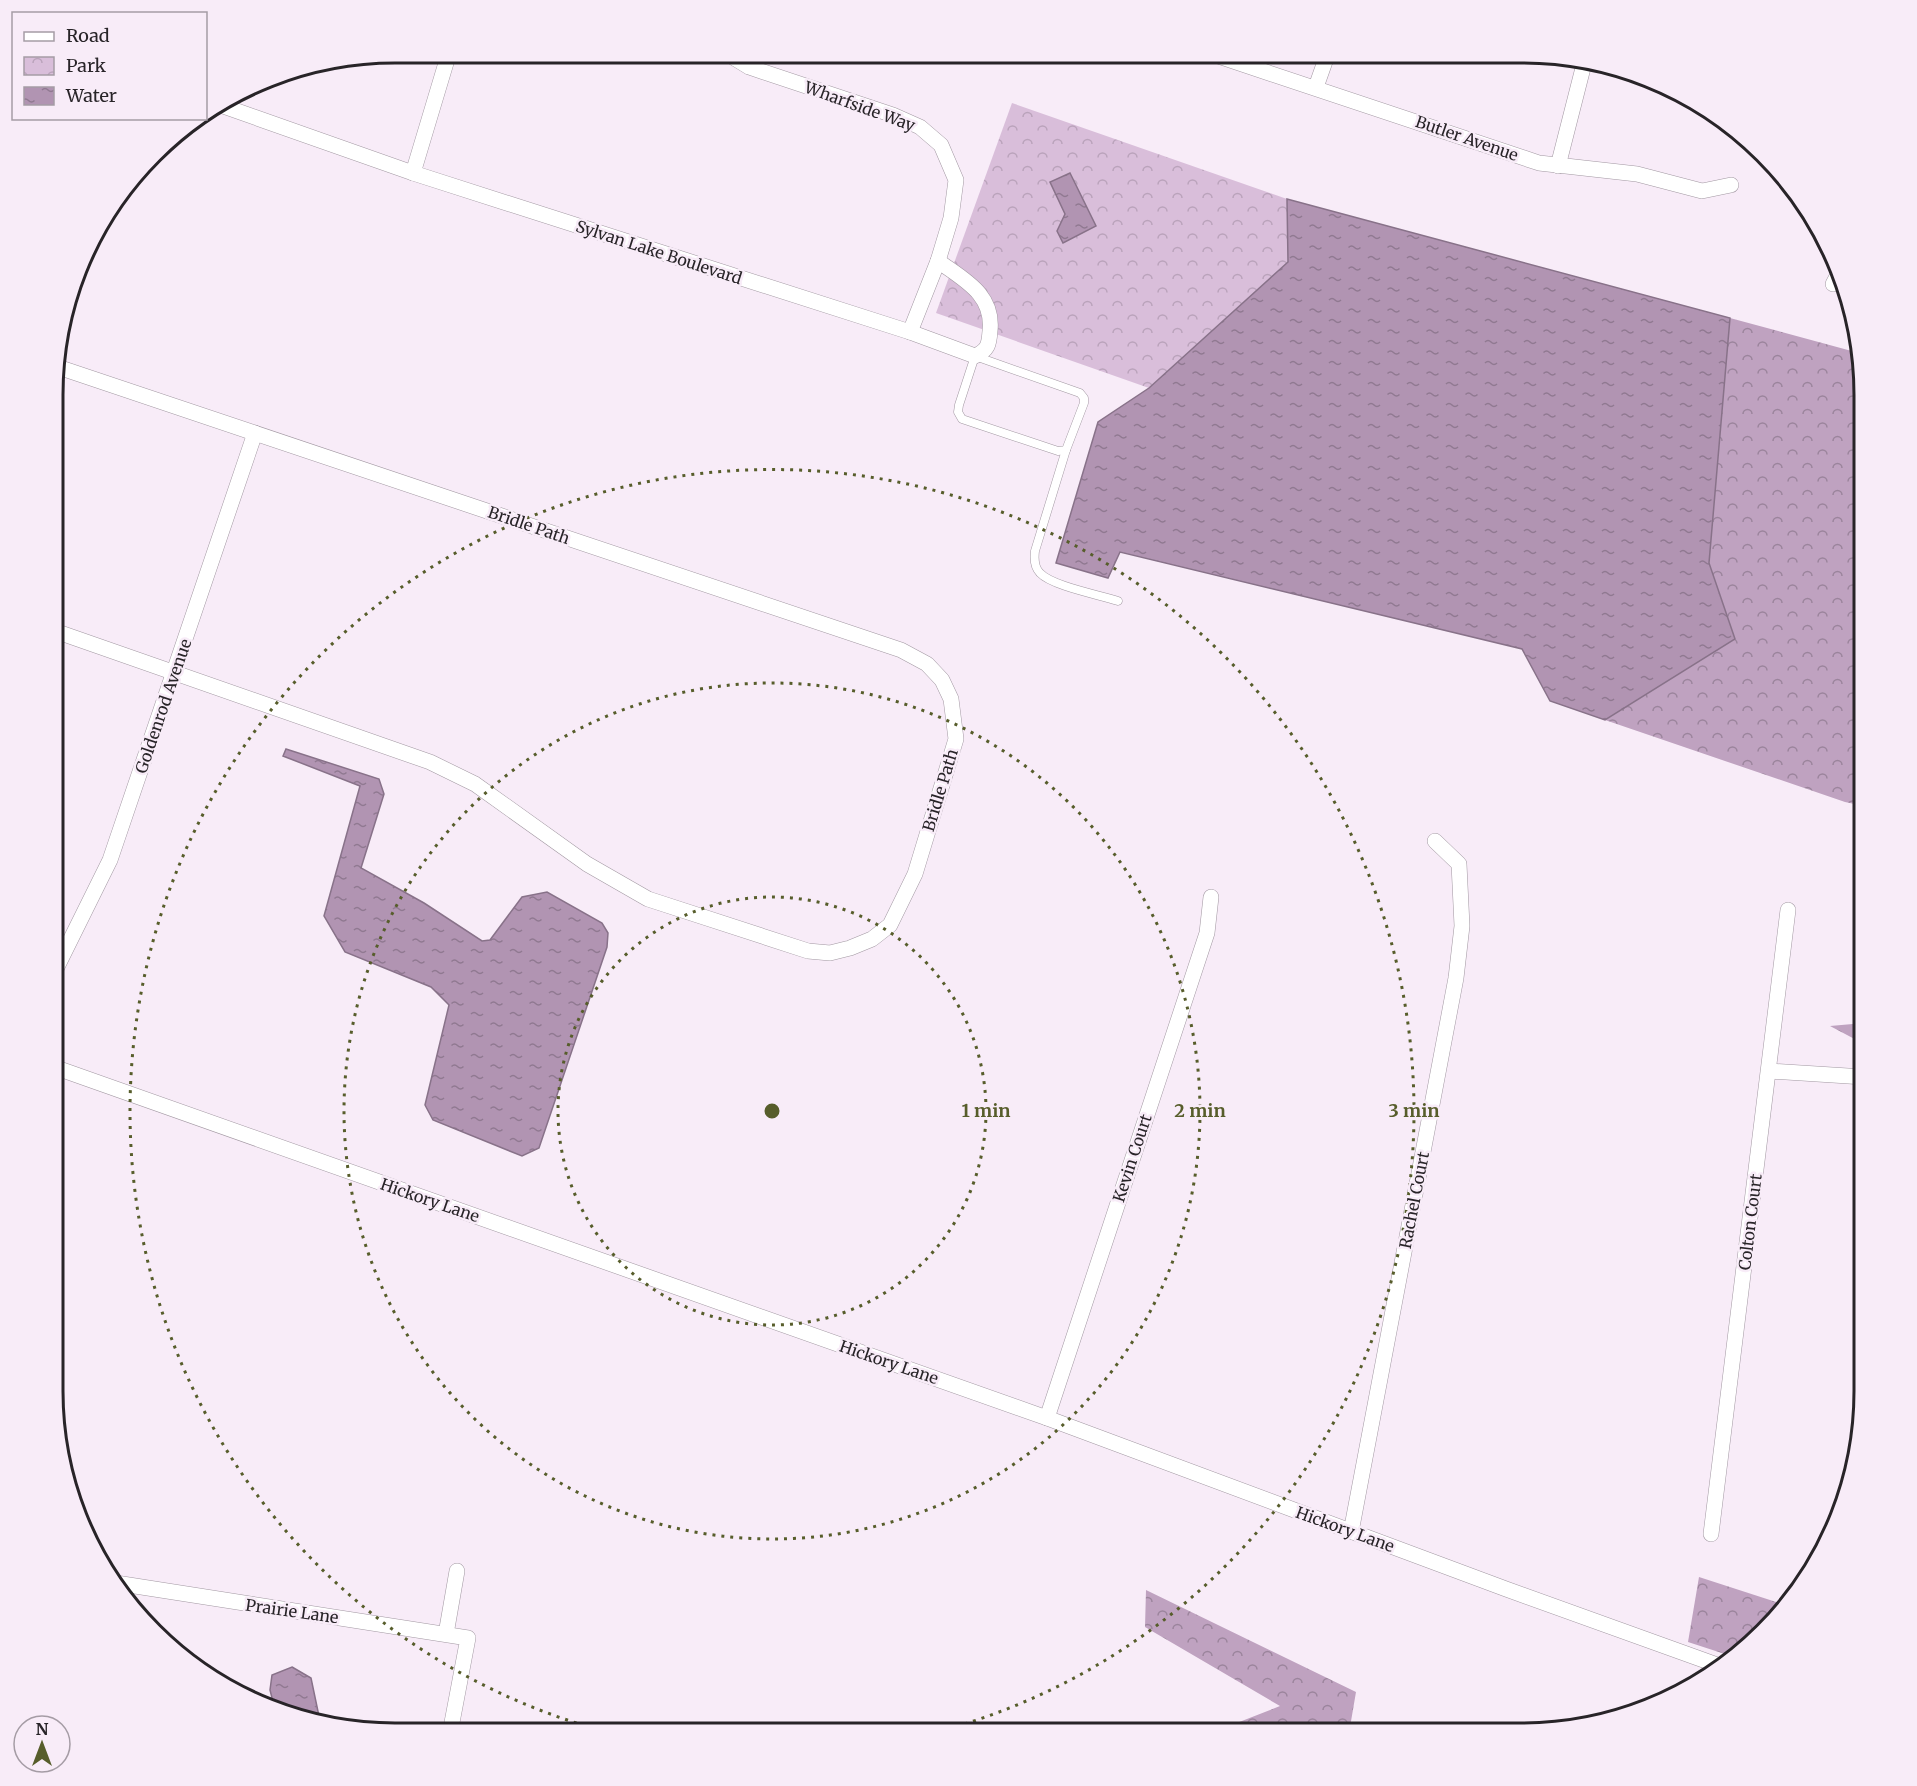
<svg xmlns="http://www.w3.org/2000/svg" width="1917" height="1786" viewBox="0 0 1917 1786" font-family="Merriweather,serif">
<defs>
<pattern id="forest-crowns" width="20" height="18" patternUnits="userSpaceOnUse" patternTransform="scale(1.5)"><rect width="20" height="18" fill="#bfa2c0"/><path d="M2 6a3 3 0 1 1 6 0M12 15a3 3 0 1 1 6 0" fill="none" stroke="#9b849c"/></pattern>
<pattern id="park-crowns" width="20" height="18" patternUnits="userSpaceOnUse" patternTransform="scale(1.5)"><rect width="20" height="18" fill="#d9beda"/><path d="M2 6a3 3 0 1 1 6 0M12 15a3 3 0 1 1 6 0" fill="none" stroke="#baa3bb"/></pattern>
<pattern id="water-ripples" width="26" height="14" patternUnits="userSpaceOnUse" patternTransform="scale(1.5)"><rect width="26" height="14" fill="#b194b2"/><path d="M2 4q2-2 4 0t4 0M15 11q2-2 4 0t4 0" fill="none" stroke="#907991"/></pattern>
</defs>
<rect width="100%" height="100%" fill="#f8ecf8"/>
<g fill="url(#forest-crowns)">
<path d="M1730,318L1859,353L1864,372V806L1845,802L1605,720L1735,639L1709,563Z"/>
<path d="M1864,1023V1044L1830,1026Z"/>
<path d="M1699,1577L1782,1604L1748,1649L1734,1657L1688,1642Z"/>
<path d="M1146,1590L1356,1692L1349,1733H1211L1280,1706L1145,1627Z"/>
</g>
<path fill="url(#park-crowns)" d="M1012,103L1287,199L1288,262L1149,388L936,313Z"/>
<g fill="url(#water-ripples)" stroke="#887289" stroke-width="1.5">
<path d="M1070,173L1096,226L1063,243L1057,231L1065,214L1050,182Z"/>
<path d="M1287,199L1730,318L1709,563L1735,639L1605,720L1550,701L1522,649L1120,552L1108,578L1056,563L1098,422L1149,388L1288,262Z"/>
<path d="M286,749L379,779L384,794L361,868L424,903L482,941L490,940L522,897L547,892L602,923L608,933L607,947L539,1148L522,1156L433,1120L425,1105L449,1005L431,987L345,952L324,916L360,786L283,756Z"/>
<path d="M292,1667L311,1678L320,1721L324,1724L307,1722L275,1710L270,1690L272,1675Z"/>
</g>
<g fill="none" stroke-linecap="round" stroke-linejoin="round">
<g stroke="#a298a2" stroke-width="9">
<g id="lane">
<path d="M975,356L1080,393L1084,398V403L1066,450L1058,451L962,419L958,412L959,405Z"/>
<path d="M1066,450L1035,551C1034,559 1034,567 1040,573C1052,586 1100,595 1118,601"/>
</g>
</g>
<g stroke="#a298a2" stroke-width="16">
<g id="street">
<path d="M726,53L749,67L893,115L920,127L941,145L956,180L951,218L938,261L910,332"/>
<path d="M1209,53L1539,163L1637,174L1702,191L1731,185"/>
<path d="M1316,87L1328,53"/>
<path d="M223,106L413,173L910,332L975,356C988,350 989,345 990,331C994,294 964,280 938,261"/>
<path d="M1558,166L1584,64"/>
<path d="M413,173L449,53"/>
<path d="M1833,284L1840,271"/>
<path d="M55,631L430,762L475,784L587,864L648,899L808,951L830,953L850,948L872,939L890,925L915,874L956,739L951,699L942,680L927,664L901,650L55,366"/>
<path d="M54,973L110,860L255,433"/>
<path d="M54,1067L1047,1418L1506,1589L1720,1666"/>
<path d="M1769,1071L1864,1077"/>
<path d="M1047,1418L1207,933L1211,897"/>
<path d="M1351,1532L1456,978L1462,926L1459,864L1435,841"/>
<path d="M1711,1534L1788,910"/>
<path d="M116,1583L468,1638L450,1733"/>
<path d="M446,1634L457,1571"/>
</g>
</g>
<use href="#lane" stroke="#fff" stroke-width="8"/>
<use href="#street" stroke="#fff" stroke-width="15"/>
</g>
<g fill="none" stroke="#575d2b" stroke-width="3" stroke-dasharray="3 6">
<circle cx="772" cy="1111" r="214"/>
<circle cx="772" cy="1111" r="428"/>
<path d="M611 1733A642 642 0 1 1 933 1733"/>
</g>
<g text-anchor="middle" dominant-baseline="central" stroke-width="5" stroke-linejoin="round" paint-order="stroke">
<g font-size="16" fill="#282428" stroke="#f8ecf8">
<text transform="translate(860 106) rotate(20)">Wharfside Way</text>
<text transform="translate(1467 138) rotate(19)">Butler Avenue</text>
<text transform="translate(659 252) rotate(18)">Sylvan Lake Boulevard</text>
<text transform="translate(529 525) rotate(19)">Bridle Path</text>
<text transform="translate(163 706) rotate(-71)">Goldenrod Avenue</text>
<text transform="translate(940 790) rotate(-73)">Bridle Path</text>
<text transform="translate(1132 1158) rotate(-72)">Kevin Court</text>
<text transform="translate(430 1200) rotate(19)">Hickory Lane</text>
<text transform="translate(1414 1200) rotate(-79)">Rachel Court</text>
<text transform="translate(1750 1222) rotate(-83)">Colton Court</text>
<text transform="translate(889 1362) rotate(19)">Hickory Lane</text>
<text transform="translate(1345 1529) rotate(20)">Hickory Lane</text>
<text transform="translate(292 1611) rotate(8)">Prairie Lane</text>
</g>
</g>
<path d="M0 0H1917V1786H0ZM395 63H1522A332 332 0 0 1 1854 395V1391A332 332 0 0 1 1522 1723H395A332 332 0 0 1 63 1391V395A332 332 0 0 1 395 63Z" fill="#f8ecf8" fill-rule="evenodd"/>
<path fill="none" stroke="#282428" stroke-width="3" d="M395 63H1522A332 332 0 0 1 1854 395V1391A332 332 0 0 1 1522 1723H395A332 332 0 0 1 63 1391V395A332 332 0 0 1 395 63Z"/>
<circle cx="772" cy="1111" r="9" fill="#575d2b" stroke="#f8ecf8" stroke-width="3"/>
<g font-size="18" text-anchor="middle" font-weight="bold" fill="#575d2b" stroke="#f8ecf8" stroke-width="5" stroke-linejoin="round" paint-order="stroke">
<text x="986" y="1117">1 min</text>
<text x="1200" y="1117">2 min</text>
<text x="1414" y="1117">3 min</text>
</g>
<rect x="12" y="12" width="195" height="108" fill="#f8ecf8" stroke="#a59ca5" stroke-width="1.5"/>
<rect x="24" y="32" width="30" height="9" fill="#ffffff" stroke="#a59ca5" stroke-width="1.5"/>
<text x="66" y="42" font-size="18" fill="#282428">Road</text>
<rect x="24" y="57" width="30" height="18" fill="url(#park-crowns)" stroke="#a59ca5" stroke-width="1.5"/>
<text x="66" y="72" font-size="18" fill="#282428">Park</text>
<rect x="24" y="87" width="30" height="18" fill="url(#water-ripples)" stroke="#a59ca5" stroke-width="1.5"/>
<text x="66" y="102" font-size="18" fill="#282428">Water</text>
<g transform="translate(42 1744)"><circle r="28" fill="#f8ecf8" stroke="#a59ca5" stroke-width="1.5"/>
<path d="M0-4.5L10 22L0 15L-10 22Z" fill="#575d2b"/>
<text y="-9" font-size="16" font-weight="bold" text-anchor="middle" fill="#282428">N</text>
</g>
</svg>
